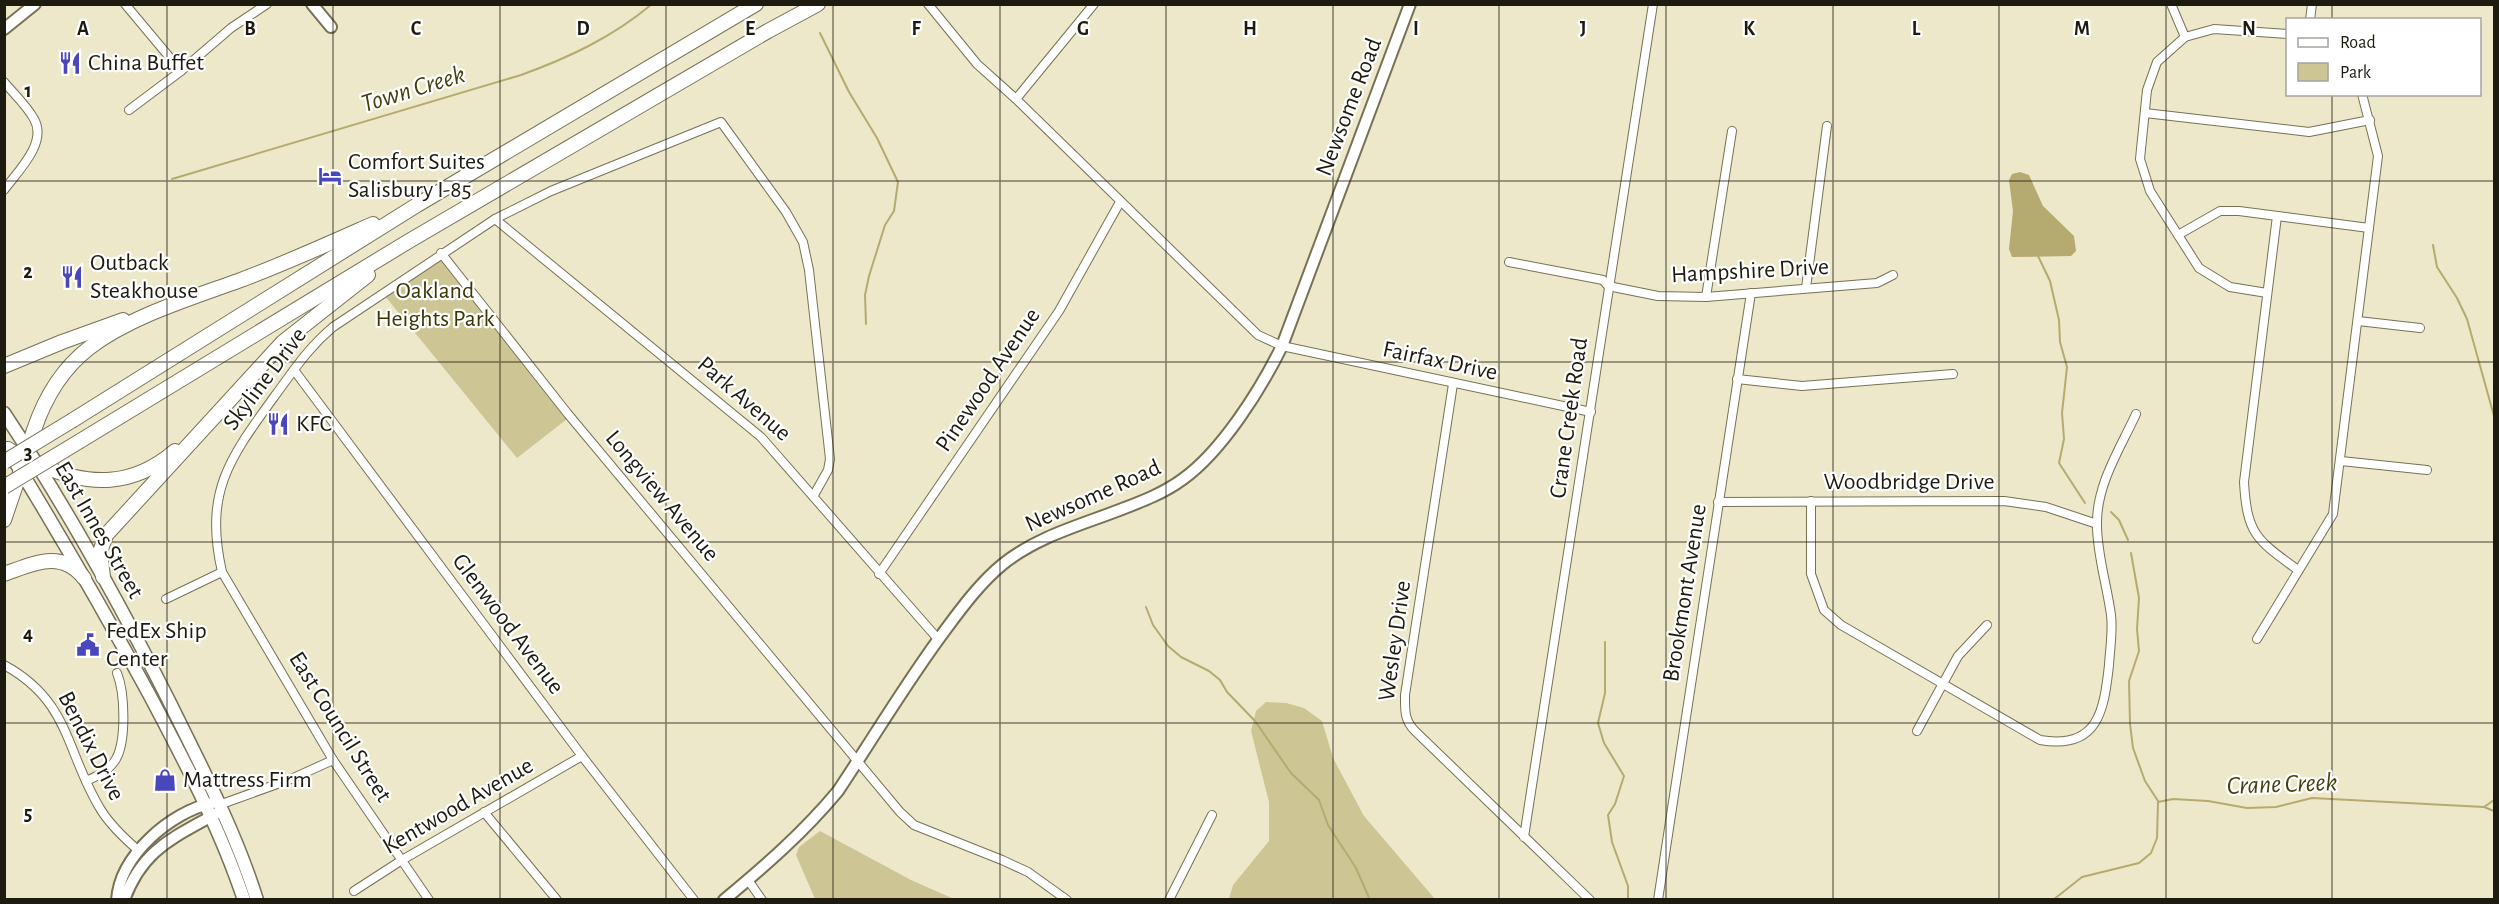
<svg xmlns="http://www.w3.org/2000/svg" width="2499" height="904" viewBox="0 0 2499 904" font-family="'Alegreya Sans',sans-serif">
<rect width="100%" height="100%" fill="#ede8c9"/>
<g fill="#cec594">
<path d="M441,258L567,419L517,458L385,296Z"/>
<path d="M1266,702L1286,703L1304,708L1322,721L1333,758L1364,816L1435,899H1229L1233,885L1269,841V802L1251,731L1256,711Z"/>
<path d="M820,831L911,880L954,899H815L796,855L799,847Z"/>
</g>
<path fill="#b5aa6f" d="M2020,172L2029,175L2043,206L2074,236L2076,251L2071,256L2012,257L2009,249L2013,211L2009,180L2012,174Z"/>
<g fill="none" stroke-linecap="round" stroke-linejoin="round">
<g stroke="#b5aa6f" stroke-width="2">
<path d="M820,33L849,92L877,138L898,182L894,211L885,225L869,276L865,295L866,324"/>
<path d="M172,179L521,75C568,58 613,37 652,4"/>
<path d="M2433,245L2437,267L2457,298L2467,319L2494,416"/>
<path d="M2038,256L2050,281L2059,320L2060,342L2067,367L2062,413L2064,439L2059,463L2085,503"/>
<path d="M2111,512L2119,520L2128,540"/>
<path d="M2131,553L2139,598L2137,629L2139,651L2129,681L2130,724L2133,748L2145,781L2158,801"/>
<path d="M1146,607L1153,625L1168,646L1181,657L1209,671L1220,680L1227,692L1255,721L1291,773L1319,800L1328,825L1356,868L1370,900"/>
<path d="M1605,642V693L1598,723L1604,743L1624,776L1615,804L1608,815L1612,842L1628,886V900"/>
<path d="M2484,807L2494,811"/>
<path d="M2053,900L2082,877L2139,863L2151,853L2157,838L2158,802L2173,799L2208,801L2247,808L2276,807L2312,798L2484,807L2494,800"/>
</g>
<g stroke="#777256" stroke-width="10">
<g id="street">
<path d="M125,4L181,71"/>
<path d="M928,4L977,64L1016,99L1258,335L1282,346L1591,412"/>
<path d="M2171,4L2185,37"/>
<path d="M2310,20L2312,4"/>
<path d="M4,82C14,94 27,106 34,119C48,143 17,172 4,190"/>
<path d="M1016,99L1094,4"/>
<path d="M129,110L181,71L231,28L267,4"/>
<path d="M2145,113L2309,132L2370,120"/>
<path d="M2277,216L2244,482C2247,535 2257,540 2298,570"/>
<path d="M495,219L761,437L938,639"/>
<path d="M2178,235L2220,211H2239L2369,228"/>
<path d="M441,253L568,414L900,812L914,825L1002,860L1028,872L1067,900"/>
<path d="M1509,262L1603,280L1608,286L1658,296L1706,297L1877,283L1893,275"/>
<path d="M1806,288L1827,126"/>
<path d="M2267,293L2230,287L2199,268L2150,191L2140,159L2147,90L2157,62L2185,37L2214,29L2288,34"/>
<path d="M1706,297L1732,131"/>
<path d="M2358,321L2420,328"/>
<path d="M294,370L582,756L694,900"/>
<path d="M1737,379L1802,386L1953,374"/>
<path d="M1453,384L1405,695C1405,710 1404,720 1415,731L1590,900"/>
<path d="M2341,461L2427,470"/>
<path d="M1811,501V574L1824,610L1841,625L2040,740C2098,750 2104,711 2109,665C2110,648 2113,631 2111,615C2107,585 2097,555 2097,525C2096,485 2120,449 2136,414"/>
<path d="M1718,502L2004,501L2046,507L2097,524"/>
<path d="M879,574L1059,311L1120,202"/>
<path d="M166,599L222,572"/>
<path d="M2257,639L2333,514L2378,156L2362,94"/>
<path d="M4,665C71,701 66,754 101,810C111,826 125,839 139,851"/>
<path d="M1917,731L1958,656L1987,625"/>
<path d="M86,781C97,776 107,772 114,762C127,745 125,693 117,673"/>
<path d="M219,805L291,779L333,760"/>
<path d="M484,812L557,900"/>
<path d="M1524,837L1653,4"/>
<path d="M748,880L762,900"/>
<path d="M354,891L402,860L582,756"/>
<path d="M429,900L333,760L222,572C204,492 229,459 274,397C294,370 307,349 333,327L495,219L551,191L721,122L786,212L803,242L809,270L830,459L828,470L814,495"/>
<path d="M1169,900L1212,815"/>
<path d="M1658,900L1751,293"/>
</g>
</g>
<g stroke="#777256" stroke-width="14">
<g id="secondary">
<path d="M312,4L331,27"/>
<path d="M4,29L35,4"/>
<path d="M117,900C120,855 171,812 212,803"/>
<path d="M124,900C143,848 174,838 217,813"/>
<path d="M724,900C765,866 804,832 838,791C874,737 907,681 946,629C963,606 981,582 1003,564C1038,536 1081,525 1122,509C1143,501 1164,493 1183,479C1222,451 1261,389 1282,346L1410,4"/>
</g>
</g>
<g stroke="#777256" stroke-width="15">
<g id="primary">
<path d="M4,413C65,505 119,602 169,701C201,766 235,830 257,900"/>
<path d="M8,450C57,530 104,611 149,694C184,760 220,828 244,900"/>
</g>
</g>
<g stroke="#777256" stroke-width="16">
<g id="highway">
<path d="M4,366L62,342L123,320"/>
<path d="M73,420L417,205L756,4"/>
<path d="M80,441L409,241L768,31L818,4"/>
<path d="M8,449C17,456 30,460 41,465C89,487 133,487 175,451"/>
<path d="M25,478C23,462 29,445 34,430C45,397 62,369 89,348C129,317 191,298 238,281C284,264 328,244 373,224"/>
<path d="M4,520L21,470"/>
<path d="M4,574C33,564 61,549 84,578"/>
<path d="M103,577L100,552L106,535L283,342L368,275"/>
</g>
</g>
<use href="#street" stroke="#fff" stroke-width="8"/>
<use href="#secondary" stroke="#fff" stroke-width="10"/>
<use href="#primary" stroke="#fff" stroke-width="12"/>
<use href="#highway" stroke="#fff" stroke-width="14"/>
<g stroke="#777256" stroke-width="16" stroke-linecap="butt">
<g id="highway-bridge">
<path d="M4,462L73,420"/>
<path d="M4,487L80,441"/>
</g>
</g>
<use href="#highway-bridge" stroke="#fff" stroke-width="14"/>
</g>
<path fill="none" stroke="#1d1b0f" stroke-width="1.5" stroke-opacity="0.55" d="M167,4V900M333,4V900M500,4V900M666,4V900M833,4V900M1000,4V900M1166,4V900M1333,4V900M1499,4V900M1666,4V900M1833,4V900M1999,4V900M2166,4V900M2332,4V20M2332,94V900M4,181H2494M4,362H2494M4,542H2494M4,723H2494"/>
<defs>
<g id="restaurant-bare" transform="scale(1.8)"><path d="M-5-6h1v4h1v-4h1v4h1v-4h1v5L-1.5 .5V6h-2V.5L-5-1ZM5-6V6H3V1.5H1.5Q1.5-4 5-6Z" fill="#4a46bc" stroke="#fff" stroke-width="2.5" paint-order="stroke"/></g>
<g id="hotel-bare" transform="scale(1.8)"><path d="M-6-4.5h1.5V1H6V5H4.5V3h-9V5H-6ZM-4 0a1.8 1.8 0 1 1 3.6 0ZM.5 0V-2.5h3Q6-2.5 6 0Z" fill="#4a46bc" stroke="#fff" stroke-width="2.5" paint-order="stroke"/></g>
<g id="civic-bare" transform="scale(1.8)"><path d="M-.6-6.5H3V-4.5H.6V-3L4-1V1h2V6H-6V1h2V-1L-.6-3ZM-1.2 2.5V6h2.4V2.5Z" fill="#4a46bc" stroke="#fff" stroke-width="2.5" paint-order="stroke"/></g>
<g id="shop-bare" transform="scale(1.8)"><path d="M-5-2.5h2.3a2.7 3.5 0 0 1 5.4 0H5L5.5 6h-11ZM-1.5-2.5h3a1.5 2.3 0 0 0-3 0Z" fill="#4a46bc" stroke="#fff" stroke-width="2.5" paint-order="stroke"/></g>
</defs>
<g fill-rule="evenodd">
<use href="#restaurant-bare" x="70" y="63"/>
<use href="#hotel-bare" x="330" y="176"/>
<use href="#restaurant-bare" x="72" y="277"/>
<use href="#restaurant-bare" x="278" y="424"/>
<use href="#civic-bare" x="88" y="645"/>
<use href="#shop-bare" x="165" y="780"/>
</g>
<g text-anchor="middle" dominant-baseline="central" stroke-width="4.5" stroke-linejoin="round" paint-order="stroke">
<g font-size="24" fill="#1d1b0f" stroke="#fff" text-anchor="start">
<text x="88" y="63">China Buffet</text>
<text x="348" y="162">Comfort Suites<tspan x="348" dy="28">Salisbury I-85</tspan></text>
<text x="90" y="263">Outback<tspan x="90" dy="28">Steakhouse</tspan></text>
<text x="296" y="424">KFC</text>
<text x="106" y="631">FedEx Ship<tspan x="106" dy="28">Center</tspan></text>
<text x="183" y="780">Mattress Firm</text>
</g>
<g font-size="24" fill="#1d1b0f" stroke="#fff">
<text transform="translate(1349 107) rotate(-69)">Newsome Road</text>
<text transform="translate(1750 271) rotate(-3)">Hampshire Drive</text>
<text transform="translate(1440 361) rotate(12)">Fairfax Drive</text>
<text transform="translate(265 379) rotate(-53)">Skyline Drive</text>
<text transform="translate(988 380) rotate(-56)">Pinewood Avenue</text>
<text transform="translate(744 399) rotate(41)">Park Avenue</text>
<text transform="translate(1569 418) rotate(-82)">Crane Creek Road</text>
<text x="1909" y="482">Woodbridge Drive</text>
<text transform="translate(662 496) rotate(50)">Longview Avenue</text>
<text transform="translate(1093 496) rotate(-24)">Newsome Road</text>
<text transform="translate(99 530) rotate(60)">East Innes Street</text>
<text transform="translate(1685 593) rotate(-81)">Brookmont Avenue</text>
<text transform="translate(508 624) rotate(53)">Glenwood Avenue</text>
<text transform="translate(1395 641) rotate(-82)">Wesley Drive</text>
<text transform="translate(340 727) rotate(58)">East Council Street</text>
<text transform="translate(91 746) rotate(63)">Bendix Drive</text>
<text transform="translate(458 806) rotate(-30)">Kentwood Avenue</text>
</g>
<g font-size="24" fill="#3c3402" stroke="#fff">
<text x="435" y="291">Oakland<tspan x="435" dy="28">Heights Park</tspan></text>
</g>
<g font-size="26" font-style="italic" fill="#473f10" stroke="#fff">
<text transform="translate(413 89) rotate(-17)">Town Creek</text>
<text transform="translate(2282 784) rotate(-2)">Crane Creek</text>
</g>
</g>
<g font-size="20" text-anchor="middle" font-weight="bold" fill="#1d1b0f" stroke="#fff" stroke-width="4.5" stroke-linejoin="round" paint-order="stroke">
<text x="83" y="35">A</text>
<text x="250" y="35">B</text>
<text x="416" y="35">C</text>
<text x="583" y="35">D</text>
<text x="750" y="35">E</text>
<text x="916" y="35">F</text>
<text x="1083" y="35">G</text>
<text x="1250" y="35">H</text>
<text x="1416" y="35">I</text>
<text x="1583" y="35">J</text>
<text x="1749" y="35">K</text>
<text x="1916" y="35">L</text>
<text x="2082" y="35">M</text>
<text x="2249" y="35">N</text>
<text x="28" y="97">1</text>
<text x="28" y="278">2</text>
<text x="28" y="459">3</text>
<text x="28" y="640">4</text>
<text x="28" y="820">5</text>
</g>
<rect width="2499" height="904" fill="none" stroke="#1d1b0f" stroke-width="12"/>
<rect x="2286" y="18" width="195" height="78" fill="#ffffff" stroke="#a5a49f" stroke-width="1.5"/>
<rect x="2298" y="38" width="30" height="9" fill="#ffffff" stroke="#a5a49f" stroke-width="1.5"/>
<text x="2340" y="48" font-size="18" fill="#1d1b0f">Road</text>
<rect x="2298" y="63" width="30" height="18" fill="#cec594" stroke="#a5a49f" stroke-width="1.5"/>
<text x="2340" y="78" font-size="18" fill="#1d1b0f">Park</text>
</svg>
